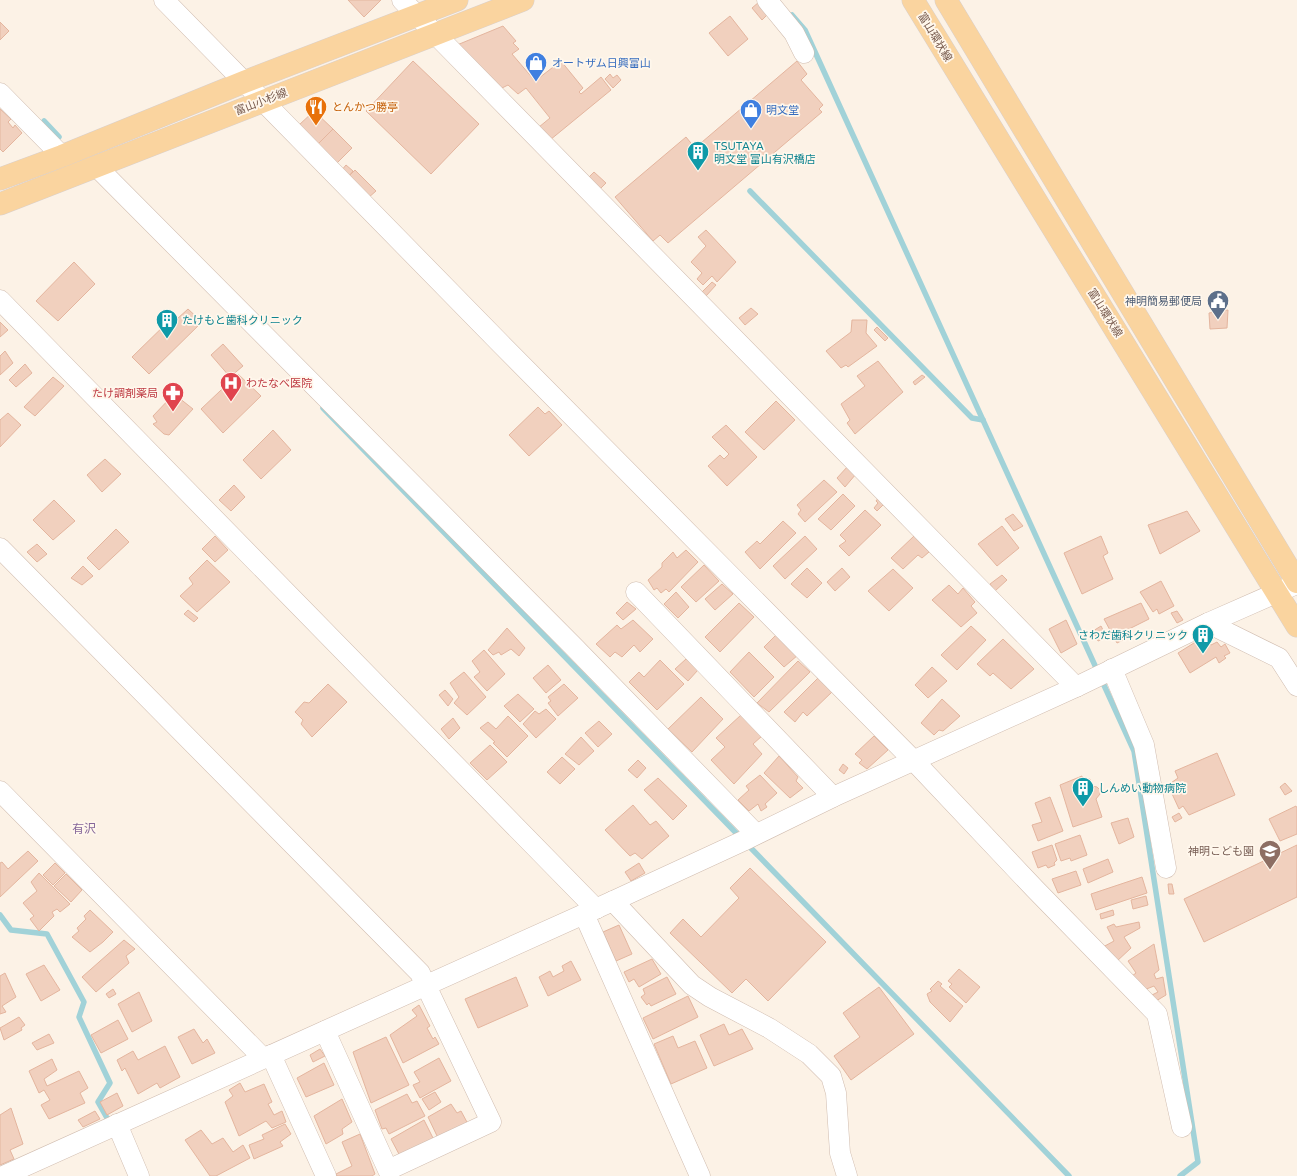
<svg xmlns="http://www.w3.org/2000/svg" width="1297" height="1176" viewBox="0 0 1297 1176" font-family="'Varela Round','Noto Sans JP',sans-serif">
<rect width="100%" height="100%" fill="#fcf2e6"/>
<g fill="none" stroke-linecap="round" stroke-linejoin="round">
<g stroke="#a1d2d8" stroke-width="5.5">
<path d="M792,15L805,30L1134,751L1198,1162L1180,1176"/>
<path d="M44,121L59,137"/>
<path d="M750,191L972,418L983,420"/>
<path d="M323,408L741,838"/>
<path d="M747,844L1069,1176"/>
<path d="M0,915L11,930L47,934L84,1002L79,1017L110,1083L98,1102L107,1118"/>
</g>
</g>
<g fill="#f1d0be" stroke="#e4b59e">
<path d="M348,0H381L364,17Z"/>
<path d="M759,2L769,13L762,20L752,8Z"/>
<path d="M730,16L748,39L728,56L709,33Z"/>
<path d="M0,22L9,31L0,40Z"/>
<path d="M503,26L516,41L513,43L519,49L512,54L535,81L561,61L583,88L579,92L581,94L601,77L611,90L550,140L539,127L550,118L526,88L518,94L508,85L500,89L457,45Z"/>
<path d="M413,61L479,124L431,174L366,111Z"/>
<path d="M797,61L807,74L801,80L823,105L819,109L822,112L668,243L660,235L653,241L615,197L686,137L695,148Z"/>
<path d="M610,74L613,78L617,75L621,80L613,88L605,79Z"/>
<path d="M0,109L11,119L8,122L13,128L15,125L22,133L3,152L0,149Z"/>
<path d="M314,111L333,129L318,144L299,125Z"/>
<path d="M333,129L352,148L337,163L318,144Z"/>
<path d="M346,165L353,171L348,177L341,171Z"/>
<path d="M355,170L376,191L368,198L348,177Z"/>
<path d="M594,172L606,183L600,189L588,178Z"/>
<path d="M706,230L736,262L717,282L712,276L703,285L697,279L702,273L691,262L706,246L698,237Z"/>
<path d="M74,262L95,284L58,321L36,301Z"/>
<path d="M712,282L716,285L706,296L702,292Z"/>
<path d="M751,308L758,314L745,325L739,318Z"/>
<path d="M188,309L202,322L149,374L132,357L174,316L177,319Z"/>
<path d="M1228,310L1227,328L1210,329L1209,313Z"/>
<path d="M852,320H867L866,333L877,346L848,367L846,365L841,368L826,351L851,332Z"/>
<path d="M0,322L8,330L0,337Z"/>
<path d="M877,327L888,338L885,341L874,330Z"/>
<path d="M223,344L243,366L230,377L211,355Z"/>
<path d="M5,351L13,363L0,375V356Z"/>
<path d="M878,361L903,392L855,434L847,423L850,420L841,404L865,386L857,376Z"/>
<path d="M25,364L32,373L16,387L9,380Z"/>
<path d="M238,374L261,396L223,433L201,409Z"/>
<path d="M922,375L925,377L915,385L913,382Z"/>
<path d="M53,377L64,386L35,416L24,407Z"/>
<path d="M174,394L193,409L169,435L164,434L153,424L157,422L153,416Z"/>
<path d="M776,401L795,420L764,450L745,432Z"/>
<path d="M538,407L545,414L549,411L562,425L529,456L509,435Z"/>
<path d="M8,413L21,425L0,447V420Z"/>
<path d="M726,425L757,457L727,486L708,466L720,455L724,459L729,454L712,437Z"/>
<path d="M273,430L291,450L261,479L243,460Z"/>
<path d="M105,459L121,474L102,492L87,475Z"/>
<path d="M848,466L856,474L845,487L837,478Z"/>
<path d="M824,480L837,492L805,522L798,514L801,510L797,505Z"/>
<path d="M234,485L245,497L231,511L219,500Z"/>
<path d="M843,494L855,506L831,530L818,519Z"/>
<path d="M879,497L885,503L877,511L874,508L878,503L876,501Z"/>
<path d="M54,500L75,521L53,540L33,520Z"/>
<path d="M865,510L881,525L849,556L839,546L846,541L840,535Z"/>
<path d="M1187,511L1200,531L1160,554L1148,525Z"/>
<path d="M1013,514L1023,526L1014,531L1005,519Z"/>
<path d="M783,521L796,533L760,569L745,552L757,541L760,544Z"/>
<path d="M1002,526L1019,548L997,566L978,544Z"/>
<path d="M116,529L129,542L99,570L87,558Z"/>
<path d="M215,536L228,550L215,562L202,549Z"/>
<path d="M805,536L817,549L785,579L773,566Z"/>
<path d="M914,536L929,552L922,558L918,555L903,569L891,558Z"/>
<path d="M1101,536L1108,553L1103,556L1113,579L1082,594L1064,553Z"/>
<path d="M37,544L47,554L37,562L27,552Z"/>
<path d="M686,550L698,562L669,592L666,589L661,593L657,588L654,590L648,580L662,567V563L673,552L677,558Z"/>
<path d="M207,560L230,582L197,612L180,596L193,584L189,578Z"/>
<path d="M704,565L719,581L696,602L681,587Z"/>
<path d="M83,566L93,576L82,585L71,578Z"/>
<path d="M807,568L822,583L807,598L791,584Z"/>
<path d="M842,568L850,577L835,591L827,582Z"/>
<path d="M893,569L913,588L889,611L868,591Z"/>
<path d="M1002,575L1007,580L995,591L990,584Z"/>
<path d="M1161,581L1174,606L1159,614L1157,609L1153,612L1140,592Z"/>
<path d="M722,584L733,594L715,610L705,599Z"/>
<path d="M949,585L958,594L963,588L975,602L971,606L977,613L961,627L932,600Z"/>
<path d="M676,592L689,607L678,618L664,604Z"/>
<path d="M627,602L636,609L623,620L616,613Z"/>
<path d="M739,603L754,617L720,652L705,637Z"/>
<path d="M1141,603L1149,619L1123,632L1125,639L1117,643L1104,619Z"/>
<path d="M188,610L198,618L194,622L184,614Z"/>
<path d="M1177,611L1183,620L1177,623L1171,613Z"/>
<path d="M633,620L653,639L640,652L634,645L622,657L615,652L610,657L596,644L617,625L621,629Z"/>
<path d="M1066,620L1077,644L1061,653L1049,629Z"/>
<path d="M971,626L986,640L957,670L941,655Z"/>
<path d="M1101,626L1107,638L1098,641L1093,631Z"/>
<path d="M507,628L525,648L519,656L511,649L501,655L499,652L493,655L488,650Z"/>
<path d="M777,634L798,655L784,667L764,647Z"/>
<path d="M1205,636L1211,645L1217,642L1221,647L1225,644L1230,653L1224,656L1226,658L1219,663L1216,657L1190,673L1178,653Z"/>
<path d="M1003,639L1034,669L1011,689L993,673L990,676L977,664Z"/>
<path d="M484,650L505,674L487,691L474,677L480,672L472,661Z"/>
<path d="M749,652L774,677L754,697L730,672Z"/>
<path d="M686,659L698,670L688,681L675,669Z"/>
<path d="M660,660L684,684L657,710L629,682L639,672L644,677Z"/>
<path d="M798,661L810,672L769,712L757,703Z"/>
<path d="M548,665L561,680L546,693L533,678Z"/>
<path d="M932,667L947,681L928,698L915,685Z"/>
<path d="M464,672L486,697L467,715L454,703L459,697L450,683Z"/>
<path d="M819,677L833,691L807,716L803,712L795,722L784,712Z"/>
<path d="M328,684L347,702L312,737L301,724L303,720L295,712L304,702L309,703Z"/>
<path d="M564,684L578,698L558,716L548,703L551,701L548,697Z"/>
<path d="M445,690L453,699L448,706L439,695Z"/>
<path d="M518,694L534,709L520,722L504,706Z"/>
<path d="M701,697L723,719L692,752L668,729Z"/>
<path d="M942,699L960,716L943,731L939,730L934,735L921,723Z"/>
<path d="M546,709L556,719L536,738L523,724L535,711L539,714Z"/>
<path d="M741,715L762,736L753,744L762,754L734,784L711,760L725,747L716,738Z"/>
<path d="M508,716L528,736L507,757L493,743L495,742L480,728L488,722L496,729Z"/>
<path d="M453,718L460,728L449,739L441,729Z"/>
<path d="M599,721L612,734L598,747L585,733Z"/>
<path d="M874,736L888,750L867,769L859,763L862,760L855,754Z"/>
<path d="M581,737L594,751L579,765L565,754Z"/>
<path d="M490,745L507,762L487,780L470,763Z"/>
<path d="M1217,753L1235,795L1189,815L1183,806L1179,809L1168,785L1178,778L1175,771Z"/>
<path d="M779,756L798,777L796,781L803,788L790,798L764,773Z"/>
<path d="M562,757L575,769L560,784L547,772Z"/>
<path d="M638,760L646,768L637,778L628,770Z"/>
<path d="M843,764L848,768L844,774L839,770Z"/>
<path d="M760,775L777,793L765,804L767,807L761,811L758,804L749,811L738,800L749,790L746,786Z"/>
<path d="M1082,776L1083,781L1090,779L1092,786L1097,787L1100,790V794L1096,799L1102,817L1073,827L1060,785Z"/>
<path d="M658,778L687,806L673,820L644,790Z"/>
<path d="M1285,783L1292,791L1285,795L1280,787Z"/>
<path d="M1050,797L1063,831L1038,841L1032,825L1042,822L1035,803Z"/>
<path d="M633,805L650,825L656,821L669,836L642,859L635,853L630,856L605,830Z"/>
<path d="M1296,806L1297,808V834L1280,841L1269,819Z"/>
<path d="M1179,813L1182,818L1175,822L1172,817Z"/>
<path d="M1128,818L1134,837L1119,844L1111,823Z"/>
<path d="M1080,835L1087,855L1071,861L1070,858L1061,861L1055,844Z"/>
<path d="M1052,845L1057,860L1054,863L1055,865L1048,868L1046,865L1038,868L1032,852Z"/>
<path d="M1297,845V897L1204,942L1184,899Z"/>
<path d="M28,851L38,861L0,897V863L2,862L8,869Z"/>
<path d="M1108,859L1113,872L1088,883L1083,869Z"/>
<path d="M55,863L65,873L53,885L43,875Z"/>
<path d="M639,863L645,873L631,881L625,872Z"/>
<path d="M750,868L826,942L768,1001L746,979L732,993L670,933L683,919L701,937L739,898L730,888Z"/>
<path d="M1076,871L1081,885L1058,893L1052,879Z"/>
<path d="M39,873L70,904L60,912L57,909L52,912L54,916L39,931L30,919L34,916L23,903L37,891L31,882Z"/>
<path d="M66,874L82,890L71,902L54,886Z"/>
<path d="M1142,877L1147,893L1096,910L1091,894Z"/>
<path d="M1168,884H1172L1174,894H1169Z"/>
<path d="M1146,896L1148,905L1133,909L1131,900Z"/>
<path d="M90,910L113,932L103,942L90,952L72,937L79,931L77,928L86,919L84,916Z"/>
<path d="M1113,910L1114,915L1101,919L1100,914Z"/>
<path d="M1139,922L1140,928L1124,937L1131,948L1116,962L1103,947L1114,941L1107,927L1114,924L1116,927Z"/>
<path d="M619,925L632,954L616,961L603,932Z"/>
<path d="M124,940L135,949L126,956L129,963L96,992L82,977Z"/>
<path d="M1154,944L1159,970L1154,974L1156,979L1163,977L1166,995L1156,1001L1152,995L1158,992L1154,986L1144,990L1132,976L1136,973L1128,961Z"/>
<path d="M652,959L661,974L639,987L634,979L629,982L624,972Z"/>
<path d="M571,961L581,980L548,996L539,977L550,971L553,977L564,971L562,966Z"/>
<path d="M44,965L60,990L41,1001L26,974Z"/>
<path d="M959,969L980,987L966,1003L949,987L952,984L948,981Z"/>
<path d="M5,973L16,997L2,1006L6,1012L0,1014V976Z"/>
<path d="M516,977L528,1006L478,1028L465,999Z"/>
<path d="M667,977L676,994L651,1006L649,1003L647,1005L641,997L645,994L643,989Z"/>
<path d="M938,981L942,984L940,986L963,1006L950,1022L930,1002L927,994L932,991L930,989Z"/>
<path d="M879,987L914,1034L851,1080L834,1056L860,1037L843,1013Z"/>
<path d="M113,989L116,994L109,998L106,994Z"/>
<path d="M139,992L152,1021L132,1032L118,1004Z"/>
<path d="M688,996L698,1017L653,1039L643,1018Z"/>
<path d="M419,1005L430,1026L427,1028L433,1039L435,1037L439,1044L403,1063L390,1035L417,1016L412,1010Z"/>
<path d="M19,1017L25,1025L21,1028L22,1030L4,1040L0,1028Z"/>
<path d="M118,1020L128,1039L101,1053L91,1035Z"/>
<path d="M724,1024L729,1035L742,1029L753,1049L714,1066L700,1035Z"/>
<path d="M194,1029L203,1043L207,1039L215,1053L192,1064L178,1037Z"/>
<path d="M49,1034L54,1043L37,1050L32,1043Z"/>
<path d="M673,1036L678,1048L695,1041L707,1068L671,1084L654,1044Z"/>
<path d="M386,1037L409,1085L371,1103L353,1052Z"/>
<path d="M165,1046L180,1077L160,1088L157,1083L138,1094L125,1068L122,1071L117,1060L133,1051L138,1060Z"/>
<path d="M320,1049L325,1056L313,1062L310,1055Z"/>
<path d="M439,1058L451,1081L420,1098L413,1085L420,1082L414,1072Z"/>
<path d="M52,1059L57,1070L44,1079L47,1086L79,1071L88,1088L80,1093L85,1103L49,1119L41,1105L50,1100L44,1090L39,1093L29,1071Z"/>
<path d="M324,1063L334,1085L306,1097L297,1078Z"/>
<path d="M240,1083L245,1092L264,1084L272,1102L268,1104L274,1115L282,1111L286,1122L272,1128L266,1121L239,1136L225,1102L233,1096L229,1090Z"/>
<path d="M435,1092L441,1102L429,1110L422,1099Z"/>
<path d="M117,1093L123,1106L107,1115L100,1102Z"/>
<path d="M407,1094L412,1103L417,1101L425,1116L389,1134L386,1128L382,1129L375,1110Z"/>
<path d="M342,1099L352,1122L342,1129L343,1134L326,1144L314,1116Z"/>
<path d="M451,1104L457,1113L461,1111L468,1124L438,1138L428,1117Z"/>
<path d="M11,1108L23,1144L10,1150L14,1159L0,1165V1115Z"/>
<path d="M95,1111L100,1119L83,1127L78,1120Z"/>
<path d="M424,1120L434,1140L400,1156L391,1139Z"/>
<path d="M285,1124L291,1134L280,1142L283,1146L254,1159L249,1145L264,1139L262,1135Z"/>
<path d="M201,1130L212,1144L223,1138L233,1152L243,1145L250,1158L216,1176H210L185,1140Z"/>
<path d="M360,1134L375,1174L372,1176H337L336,1174L352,1166L342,1142Z"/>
</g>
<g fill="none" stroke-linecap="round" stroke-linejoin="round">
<g stroke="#d0bcaf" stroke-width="21">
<g id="street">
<path d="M164,0L499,342L914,761L1034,888L1157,1014L1182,1127"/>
<path d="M402,0L444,43L1076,687"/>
<path d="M767,0L794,33L804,53"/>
<path d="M0,93L62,156"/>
<path d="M97,167L574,647L756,834"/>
<path d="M0,300L596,909"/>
<path d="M0,548L420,973L491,1122L388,1170L325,1031"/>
<path d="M636,592L833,797"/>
<path d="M1208,623L1279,658L1297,686"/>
<path d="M1112,669L1144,745L1166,868"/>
<path d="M0,791L263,1058"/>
<path d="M613,901L692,985L710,997L769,1028L809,1054L831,1076L836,1093L840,1153L847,1176"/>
<path d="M584,914L700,1176"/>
<path d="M271,1055L326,1176"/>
<path d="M117,1124L139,1176"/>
<path d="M3,1176L613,901L743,841L833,797L1076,687L1208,623L1292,586"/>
</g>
</g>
<g stroke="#d9d0cd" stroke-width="23">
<g id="primary">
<path d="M913,0L1297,626"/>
<path d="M946,0L1297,582"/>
<path d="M0,179L62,156L244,82L457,0"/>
<path d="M0,204L523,0"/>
</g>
</g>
<use href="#street" stroke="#fff" stroke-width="20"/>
<use href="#primary" stroke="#fad49f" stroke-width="22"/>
</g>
<defs>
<g id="shop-pin" transform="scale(1.15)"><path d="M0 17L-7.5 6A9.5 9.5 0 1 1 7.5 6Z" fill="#3f7fe0" stroke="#fff7ec"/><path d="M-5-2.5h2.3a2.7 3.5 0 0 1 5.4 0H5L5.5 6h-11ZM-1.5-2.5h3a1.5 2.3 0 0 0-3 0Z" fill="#fff"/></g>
<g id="restaurant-pin" transform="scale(1.15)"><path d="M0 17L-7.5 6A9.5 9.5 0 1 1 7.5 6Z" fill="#e8710a" stroke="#fff7ec"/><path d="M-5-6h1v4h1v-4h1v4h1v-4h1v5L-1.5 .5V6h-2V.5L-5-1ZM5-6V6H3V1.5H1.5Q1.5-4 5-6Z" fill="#fff"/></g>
<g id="building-pin" transform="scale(1.15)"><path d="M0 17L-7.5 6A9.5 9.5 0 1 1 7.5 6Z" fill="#0f9aa8" stroke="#fff7ec"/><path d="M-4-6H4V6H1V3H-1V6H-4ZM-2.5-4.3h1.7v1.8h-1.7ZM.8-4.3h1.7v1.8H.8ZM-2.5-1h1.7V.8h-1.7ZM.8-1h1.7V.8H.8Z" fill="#fff"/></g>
<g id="civic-pin" transform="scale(1.15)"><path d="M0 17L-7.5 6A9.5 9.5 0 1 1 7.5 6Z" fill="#5c6f8a" stroke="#fff7ec"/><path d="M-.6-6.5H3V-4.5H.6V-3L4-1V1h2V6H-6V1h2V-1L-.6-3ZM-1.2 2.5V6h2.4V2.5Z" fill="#fff"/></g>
<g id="hospital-pin" transform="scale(1.15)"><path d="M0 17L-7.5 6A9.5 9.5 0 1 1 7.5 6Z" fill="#e0444e" stroke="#fff7ec"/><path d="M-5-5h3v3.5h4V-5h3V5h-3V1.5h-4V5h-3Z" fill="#fff"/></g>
<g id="pharmacy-pin" transform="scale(1.15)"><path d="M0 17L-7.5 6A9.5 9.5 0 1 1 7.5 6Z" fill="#e0444e" stroke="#fff7ec"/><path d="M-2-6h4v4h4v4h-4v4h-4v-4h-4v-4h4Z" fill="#fff"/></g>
<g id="school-pin" transform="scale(1.15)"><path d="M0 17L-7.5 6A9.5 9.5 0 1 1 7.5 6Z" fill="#8d6e63" stroke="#fff7ec"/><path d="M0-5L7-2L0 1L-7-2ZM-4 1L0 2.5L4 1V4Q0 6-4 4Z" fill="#fff"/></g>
</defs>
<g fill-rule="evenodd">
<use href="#shop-pin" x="536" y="63"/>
<use href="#restaurant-pin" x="316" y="107"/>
<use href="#shop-pin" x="751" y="110"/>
<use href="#building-pin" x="698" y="152"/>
<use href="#civic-pin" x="1218" y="301"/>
<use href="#building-pin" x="167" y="320"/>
<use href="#hospital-pin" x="231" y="383"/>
<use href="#pharmacy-pin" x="173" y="393"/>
<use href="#building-pin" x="1203" y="635"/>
<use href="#building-pin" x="1083" y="788"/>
<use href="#school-pin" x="1270" y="851"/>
</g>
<g text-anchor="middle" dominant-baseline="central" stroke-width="3.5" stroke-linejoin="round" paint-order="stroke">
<g font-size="11" fill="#76584b" stroke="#fff7ec">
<text transform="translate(935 37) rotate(59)">富山環状線</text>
<text transform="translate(261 102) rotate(-21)">富山小杉線</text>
<text transform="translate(1105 313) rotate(58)">富山環状線</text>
</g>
<g font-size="11" fill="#366cbe" stroke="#fff7ec" text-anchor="start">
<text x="552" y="63">オートザム日興富山</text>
<text x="766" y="110">明文堂</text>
</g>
<g font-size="11" fill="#c56008" stroke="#fff7ec" text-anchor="start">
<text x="332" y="107">とんかつ勝亭</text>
</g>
<g font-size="11" fill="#0d838f" stroke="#fff7ec" text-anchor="start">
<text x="714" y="146">TSUTAYA<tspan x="714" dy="13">明文堂 富山有沢橋店</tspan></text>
<text x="182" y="320">たけもと歯科クリニック</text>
<text x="1188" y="635" text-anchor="end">さわだ歯科クリニック</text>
<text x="1098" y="788">しんめい動物病院</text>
</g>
<g font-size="11" fill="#4e5e75" stroke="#fff7ec" text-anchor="end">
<text x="1202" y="301">神明簡易郵便局</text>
</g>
<g font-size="11" fill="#be3a42" stroke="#fff7ec" text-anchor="start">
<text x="246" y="383">わたなべ医院</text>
<text x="158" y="393" text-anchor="end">たけ調剤薬局</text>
</g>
<g font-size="11" fill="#785e54" stroke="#fff7ec" text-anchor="end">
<text x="1254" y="851">神明こども園</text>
</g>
<g font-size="12" fill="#856699" stroke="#fff7ec">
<text x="84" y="829">有沢</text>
</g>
</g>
</svg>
